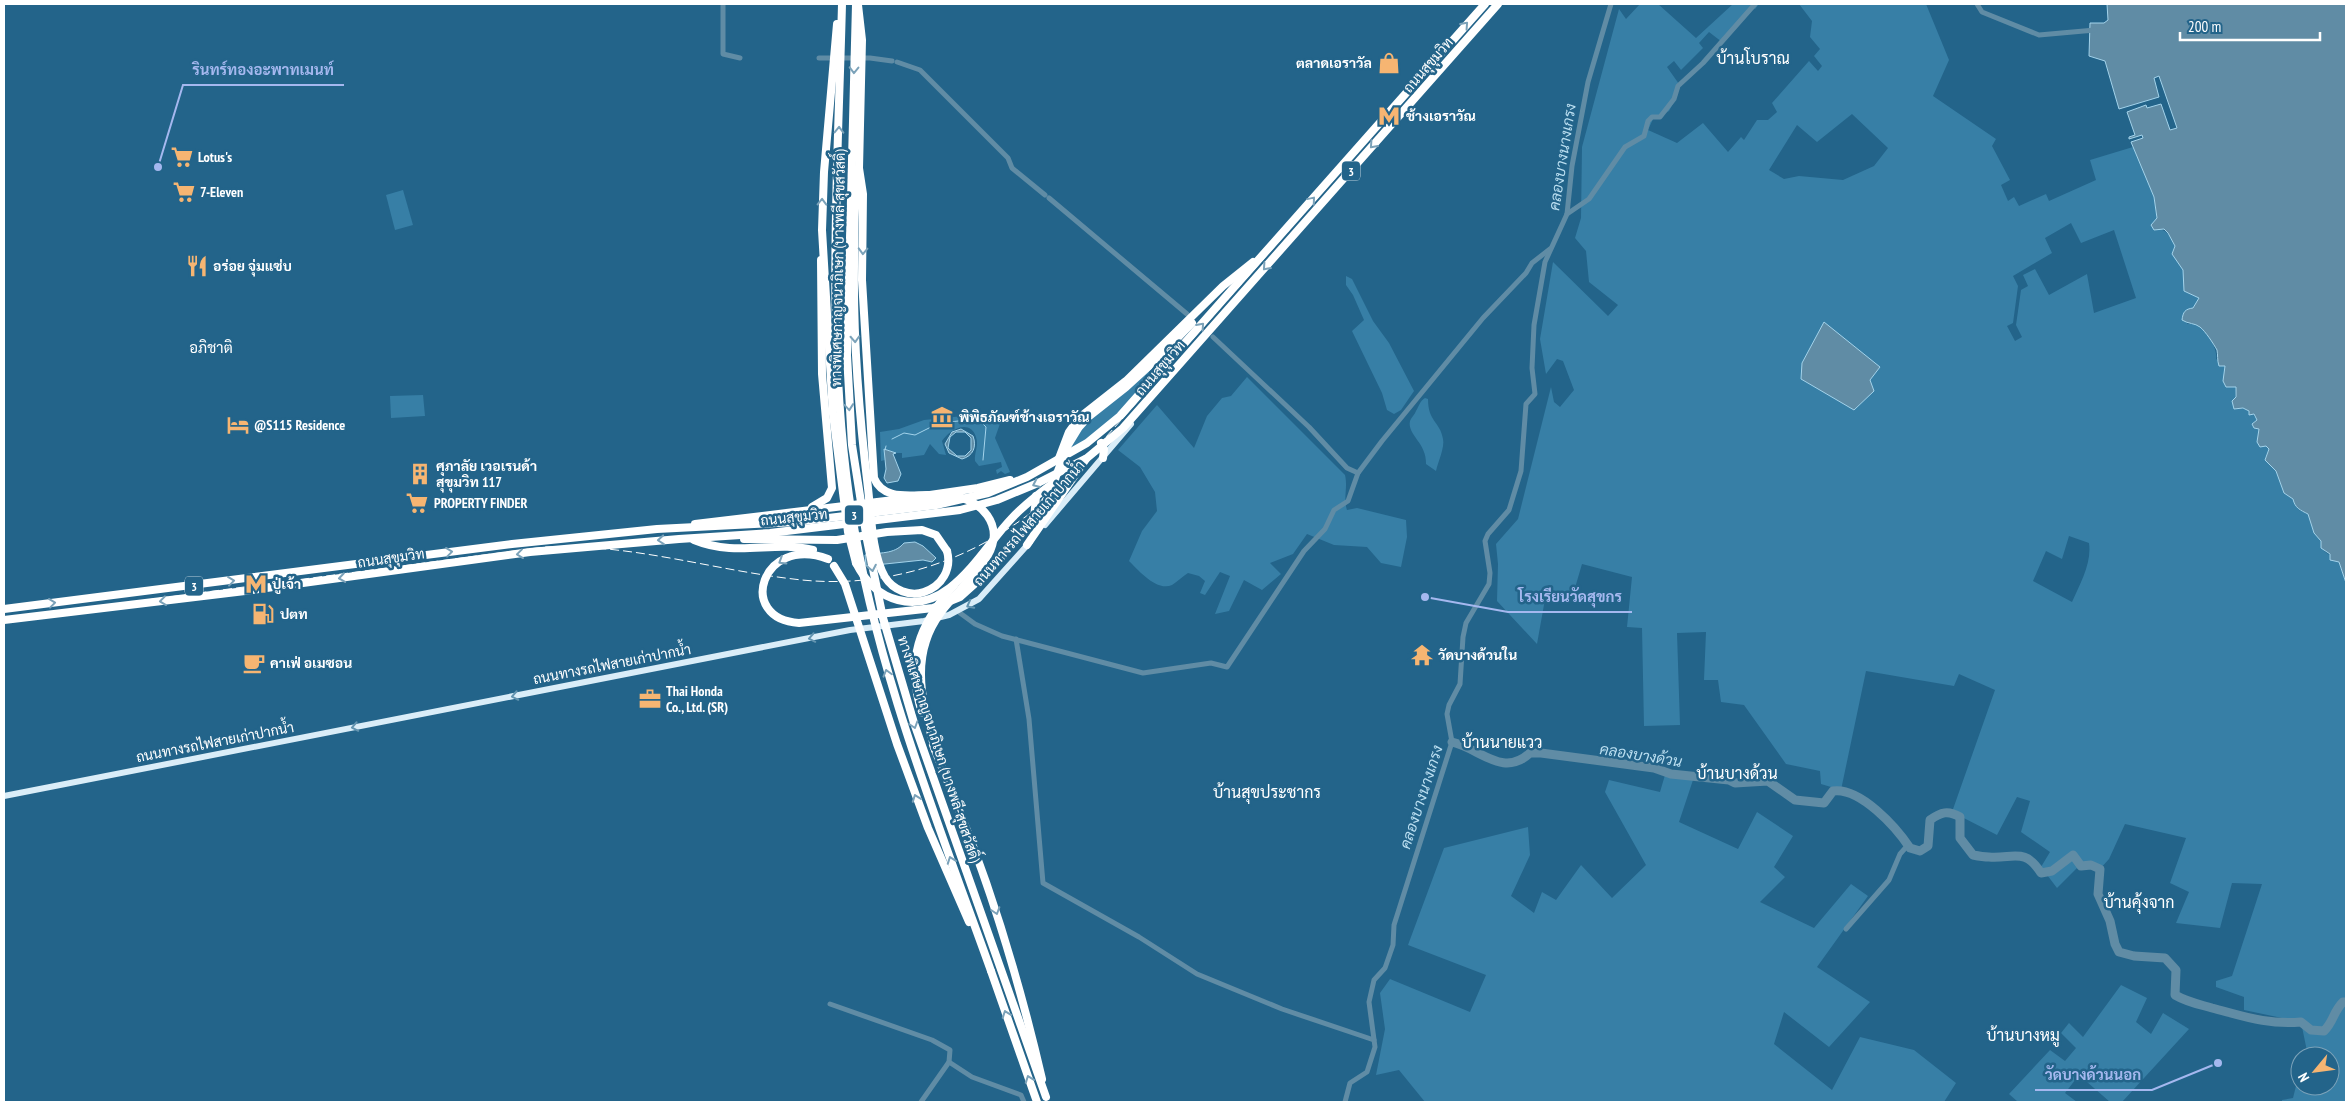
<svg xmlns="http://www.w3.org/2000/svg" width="2350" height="1106" viewBox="0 0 2350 1106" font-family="'PT Sans Narrow',Sarabun,sans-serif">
<rect width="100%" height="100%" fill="#23648a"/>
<g fill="#377fa6" fill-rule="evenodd">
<path d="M1640,4H1658L1696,38L1733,4H1759L1755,9L1751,6L1722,42L1709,32L1699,43L1703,48L1681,70L1674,61L1667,67L1679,84L1675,91L1678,94L1669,111L1653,119L1648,130L1677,143L1703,123L1728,152L1741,137L1744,140L1757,120H1768L1777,112L1772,103L1809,61L1818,71L1822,66L1814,56L1820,49L1810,37L1812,21L1799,4H1926L1949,60L1933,96L1996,139L1992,146L2010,180L2001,185L2008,201L2014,197L2019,206L2046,194L2049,201L2096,180L2090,160L2133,147L2135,149L2154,197L2158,229C2169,230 2170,238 2175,246L2173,250C2179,262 2188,274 2184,287L2199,298L2187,324C2191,324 2197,324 2200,326C2208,332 2218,350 2216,359L2225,366L2229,386L2236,387L2234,409C2244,406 2252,411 2257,420L2252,424L2254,428H2259L2258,437L2269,449L2265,459L2276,470L2284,493L2293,499L2299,510L2308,514L2314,533L2322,541L2324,551L2339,562L2346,583V1102H2282V1100L2293,1098L2298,1078L2300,1086H2330V1056H2308L2301,1022L2244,1010V997L2216,987V981L2232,976L2262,884L2232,883L2220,928L2176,923L2189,892L2170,883L2186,838L2125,824L2109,859L2100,869L2078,867L2057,888L2041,867L2050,852L2021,832L2030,801L2017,797L1997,835L1952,812L1995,690L1959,674L1954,686L1866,671L1841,790L1821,784L1820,771L1786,764L1744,705L1721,702L1718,680H1704L1706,632L1677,633L1680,725L1644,726L1642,628L1627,627L1632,577L1582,564L1572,598L1547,588L1537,644L1497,601L1498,564L1496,544L1518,519L1551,387L1554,402L1560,407L1574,390L1563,361L1557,359L1546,374L1540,339L1553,262L1608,316L1618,305L1589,282L1586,251L1575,238L1581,218L1582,147L1619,9L1626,19ZM1852,114L1888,148L1874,166L1843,180L1799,176L1784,179L1769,170L1797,125L1817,142ZM2071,223L2081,243L2114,230L2136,298L2094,313L2087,274L2049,295L2035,269L2023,275L2028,286L2021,290L2016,325L2022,337L2015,341L2007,326L2013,323L2018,286L2013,276L2052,253L2045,238ZM2069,536L2089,543C2092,563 2080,584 2072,602L2033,581L2046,551L2062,559Z"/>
<path d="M403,190L413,225L395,230L386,195Z"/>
<path d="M1346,276L1352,279L1373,321L1389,343L1414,391L1401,410L1394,414L1387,410L1382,393L1352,331L1364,320L1353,295L1346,285Z"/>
<path d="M1148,367L1157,376L1134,401L1076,450L1068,445L1079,427Z"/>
<path d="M1247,377L1345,475C1348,488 1343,498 1347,510L1357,508L1406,520L1407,537L1401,567L1381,563L1367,547L1334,545L1307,534L1293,554L1270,563L1281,574L1262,590L1244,580L1229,611L1215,614L1230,576L1220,572L1205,595L1200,593L1205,581L1199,576L1188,573C1183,576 1177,582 1172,585C1157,592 1138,570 1129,561L1142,531L1157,511L1155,492L1140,467L1118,450L1157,405L1194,448L1207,416L1222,398L1231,396Z"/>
<path d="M423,395L425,416L391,418L390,396Z"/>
<path d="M1425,398L1428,399C1428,422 1440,421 1443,439C1445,447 1438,462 1436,471L1426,464C1427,443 1407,435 1410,421C1411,418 1415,414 1416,411C1419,406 1420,401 1425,398Z"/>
<path d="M1004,412L995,438L1010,472L1005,474L1001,471L997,474L996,470L1002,467L1001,462L979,466L975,461C974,453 979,446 976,437C970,418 949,430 942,441L946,455L939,454L930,444L924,455L902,458V453H896L884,449L885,460L881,461L880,432L899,429L924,420Z"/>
<path d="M1665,775L1694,777L1679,822L1738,849L1757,812L1793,836L1774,867L1785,877L1760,902L1814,928L1851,884L1868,896L1817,967L1870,1002L1829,1047L1784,1012L1774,1044L1832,1090L1860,1037L1914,1050L1956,1083L1944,1102H1425L1399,1070L1376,1075L1385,1029L1380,993L1390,979L1470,1012L1486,975L1408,945L1444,848L1528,827L1530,855L1511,896L1534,913L1542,892L1556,900L1581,865L1612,898L1646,865L1605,792L1609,780L1660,792Z"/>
<path d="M2121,985L2147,998L2136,1022L2151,1034L2163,1013L2189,1029L2122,1102H2110L2079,1075L2065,1093L2077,1102H2018L2009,1094L2050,1050L2065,1061L2076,1048L2061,1033L2069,1023L2083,1037Z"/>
</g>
<g fill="#608ca5" stroke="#a3d3eb" fill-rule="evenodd">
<path d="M2107,4H2346V583L2339,562L2330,560V554L2321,548V541L2314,533L2308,514C2300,510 2295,508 2293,499L2284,493L2276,471L2265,460L2269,449L2266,446L2260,447L2257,442L2259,429L2254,428L2252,424L2257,420L2254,414L2249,415V411L2243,408L2234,409L2232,401L2236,397V387H2226L2223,381L2225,366H2219C2217,360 2218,355 2217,350C2213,343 2206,332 2200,327C2195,323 2188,324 2182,320C2183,312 2185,309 2193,308L2199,298L2184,291L2183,270L2172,254L2175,246L2168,233L2164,229L2154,230L2151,225L2157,218L2154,197L2131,142L2143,138L2142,135L2129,139V137L2135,135L2127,112L2146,105L2147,108L2161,104L2170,130L2177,128L2159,76L2154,78L2159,97L2119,109L2105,61L2089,56L2090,23H2104L2108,20Z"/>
<path d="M1824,322L1880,367L1870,380L1874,391L1854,410L1801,379L1802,363Z"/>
<path d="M961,429L973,436C977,447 973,456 962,459L949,453L945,444L952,432ZM956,432H965L971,438V450L965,456H957L948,448L950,437Z"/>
<path d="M884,449L896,453L893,454L901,474L898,481L887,483L884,478L886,469Z"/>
<path d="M915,542L923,546L936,558L932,562L923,560L866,566L865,555C879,552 894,555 904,543Z"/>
</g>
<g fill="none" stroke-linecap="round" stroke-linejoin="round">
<g stroke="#a3d3eb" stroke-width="1">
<path d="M892,439L904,433L915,435L939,423L978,419L986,427L983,460"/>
<path d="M885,450L886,446"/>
</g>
<g stroke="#608ca5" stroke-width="5">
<path d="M723,4V54L740,58"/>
<path d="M1977,4L1982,12L2039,35L2095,30"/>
<path d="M819,58H870L892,61"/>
<path d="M897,62L920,70L1008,158L1012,168L1045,195"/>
<path d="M1049,198L1187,314"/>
<path d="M1567,214L1589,199L1625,147L1644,136L1648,121L1652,117H1660L1674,99L1678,86L1703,63L1755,4"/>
<path d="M1213,337L1309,427L1347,468L1358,473"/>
<path d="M960,613L975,624L1002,636L1143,673L1211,663L1227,667L1304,551L1325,529L1334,510L1348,501L1358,473L1382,441L1483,318L1526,273L1532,263L1550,249"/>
<path d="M1016,639L1029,719L1043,883L1139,937L1197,974L1282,1009L1374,1040"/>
<path d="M1846,929L1889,880L1900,854L1908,845"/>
<path d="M830,1004L932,1040L950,1050L949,1062L921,1102"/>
<path d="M949,1062L972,1077L1021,1095L1024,1102"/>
<path d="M1345,1102L1350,1083L1367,1072L1375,1047L1369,1002L1374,980L1385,968L1393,945L1394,925L1452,742L1447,714L1449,705L1460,684L1463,637L1466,623L1489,584L1490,573L1485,541L1488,534L1509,510L1521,471L1526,404L1535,394L1532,368L1534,325L1545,262L1567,214L1572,166L1588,82L1611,4"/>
</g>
<path stroke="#608ca5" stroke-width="9" d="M1452,742C1481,749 1503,778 1530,753H1541L1654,768L1671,774L1729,780L1735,783L1768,781L1795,800L1824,803L1833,791C1860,787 1896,827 1910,848L1920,851L1928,846L1930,820C1941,812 1948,810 1960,817V838L1973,855C1978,856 1984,857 1989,857C2013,859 2025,847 2041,873L2052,871L2073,855L2081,866L2091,865L2100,869L2098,894L2110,921L2115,944L2119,952L2134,956L2165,958L2176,970L2175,995C2187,1002 2198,1004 2212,1008C2243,1016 2267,1025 2301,1022L2311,1030L2324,1031C2334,1021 2333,1012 2343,1002H2346"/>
<g stroke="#daedf8" stroke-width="6">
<path d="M1045,525L1131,424"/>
<path d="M4,796L850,630L924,621L949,615L979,599L1030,542"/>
</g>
<g stroke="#fff" stroke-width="8">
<path d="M858,5L862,40L859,168L863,194L862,280L874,478C883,500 908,495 928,495"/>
<path d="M1160,356L1192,323"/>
<path d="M1101,443L1104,449L1103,458"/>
<path d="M1058,461L1069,432L1079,418L1126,381L1223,286L1253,262"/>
<path d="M923,496L978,488L1010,480"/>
<path d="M812,507L827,498L832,488L822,374L821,260"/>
<path d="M1034,519L1036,496"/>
<path d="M695,524L902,499"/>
<path d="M744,539L837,540L887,532L922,530L936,535L947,551"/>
<path d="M694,540C738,558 773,540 813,550"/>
<path d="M1027,545L1086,459"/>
<path d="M828,559C761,534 736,619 799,623L933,608L960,597L989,571"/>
<path d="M856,563C865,581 878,595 898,600C950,614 981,550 1012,518C1025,504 1041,492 1056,481"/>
<path d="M4,609L512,544L657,529L795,522L936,505L988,493L1027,477L1087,443L1120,416L1485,4"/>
<path d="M4,620L245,591L530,552L679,539L770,533L960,510L997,500L1038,483L1087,458L1123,428L1498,4"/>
<path d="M955,800C992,890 1020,984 1042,1079"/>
<path d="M991,971L1037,1102"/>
</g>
<path stroke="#fff" stroke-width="1" stroke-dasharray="9 4" stroke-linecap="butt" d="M4,619L544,547C632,543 715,571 802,580C902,590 998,551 1068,480L1489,4"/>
<g stroke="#fff" stroke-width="8">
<path d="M842,4C838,168 826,333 849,496C873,661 935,815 991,971"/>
<path d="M856,4L847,355L852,445L867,540L883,618L914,723L1046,1097"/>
<path d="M837,24L824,172L822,230L833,414L848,532L856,563"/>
<path d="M859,168C854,200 854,233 854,266C853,341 859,414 868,488C871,514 872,555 885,577C893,590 910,597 924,592C942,586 952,569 947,551"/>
<path d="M865,508L952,496C981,499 1005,525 988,555C970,586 937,605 926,641C914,677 926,714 935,750"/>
<path d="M834,566L845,584L897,744L928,828L969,922"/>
<path d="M989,571L1026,529L1048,497L1068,445L1079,427L1088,417L1126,387L1160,356"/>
<path d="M922,713C905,660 919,625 954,585"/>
<path d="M933,745L955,800"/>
</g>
</g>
<defs><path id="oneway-chevron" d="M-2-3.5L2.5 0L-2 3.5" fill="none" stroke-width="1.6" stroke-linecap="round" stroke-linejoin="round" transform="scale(1.25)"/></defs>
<g stroke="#7ba2b9">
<use href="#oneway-chevron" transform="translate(1465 25) rotate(-48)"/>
<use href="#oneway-chevron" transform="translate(854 70) rotate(91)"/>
<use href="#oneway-chevron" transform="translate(839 130) rotate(-89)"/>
<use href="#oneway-chevron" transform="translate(1373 145) rotate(132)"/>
<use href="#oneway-chevron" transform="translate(1312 200) rotate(-50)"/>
<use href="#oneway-chevron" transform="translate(822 202) rotate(-89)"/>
<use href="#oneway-chevron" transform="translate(863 251) rotate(92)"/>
<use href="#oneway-chevron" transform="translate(1266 267) rotate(132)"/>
<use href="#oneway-chevron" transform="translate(1201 326) rotate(-48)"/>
<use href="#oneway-chevron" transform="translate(855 339) rotate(87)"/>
<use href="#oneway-chevron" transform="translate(849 407) rotate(85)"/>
<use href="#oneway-chevron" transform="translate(1036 484) rotate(155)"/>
<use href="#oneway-chevron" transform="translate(661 540) rotate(175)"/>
<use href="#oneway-chevron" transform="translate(449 552) rotate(-7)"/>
<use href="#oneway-chevron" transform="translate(520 554) rotate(173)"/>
<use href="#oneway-chevron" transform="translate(782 561) rotate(148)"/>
<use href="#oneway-chevron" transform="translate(872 568) rotate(79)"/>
<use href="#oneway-chevron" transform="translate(342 578) rotate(172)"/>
<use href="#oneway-chevron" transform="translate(231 581) rotate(-7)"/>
<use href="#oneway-chevron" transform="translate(163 601) rotate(173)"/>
<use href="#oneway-chevron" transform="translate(52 603) rotate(-7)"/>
<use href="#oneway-chevron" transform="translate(887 673) rotate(-106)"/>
<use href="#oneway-chevron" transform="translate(914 725) rotate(72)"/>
<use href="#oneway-chevron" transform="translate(916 798) rotate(-110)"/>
<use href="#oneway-chevron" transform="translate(951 860) rotate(-110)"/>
<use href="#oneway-chevron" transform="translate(996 911) rotate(72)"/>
<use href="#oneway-chevron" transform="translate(1006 1014) rotate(-110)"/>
<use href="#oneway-chevron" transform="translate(1029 1079) rotate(-110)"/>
</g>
<g stroke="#6394b0">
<use href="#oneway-chevron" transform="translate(970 605) rotate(152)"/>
<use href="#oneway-chevron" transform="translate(812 638) rotate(169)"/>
<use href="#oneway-chevron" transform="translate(515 696) rotate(169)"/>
<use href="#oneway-chevron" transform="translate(355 727) rotate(169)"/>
</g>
<defs>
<g id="shop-bare" transform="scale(1.725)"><path d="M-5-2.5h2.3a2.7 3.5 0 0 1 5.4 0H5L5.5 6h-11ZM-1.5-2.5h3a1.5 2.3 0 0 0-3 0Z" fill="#f6b572" stroke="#23648a" stroke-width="2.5" paint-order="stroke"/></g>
<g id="metro-bare" transform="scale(1.725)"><path d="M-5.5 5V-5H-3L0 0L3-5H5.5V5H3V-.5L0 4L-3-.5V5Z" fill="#f6b572" stroke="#23648a" stroke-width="2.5" paint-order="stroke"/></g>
<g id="supermarket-bare" transform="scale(1.725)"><path d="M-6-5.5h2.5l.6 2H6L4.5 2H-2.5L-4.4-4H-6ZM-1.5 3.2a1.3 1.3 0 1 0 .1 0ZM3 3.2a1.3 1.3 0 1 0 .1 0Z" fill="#f6b572" stroke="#23648a" stroke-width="2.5" paint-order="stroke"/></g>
<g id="restaurant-bare" transform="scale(1.725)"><path d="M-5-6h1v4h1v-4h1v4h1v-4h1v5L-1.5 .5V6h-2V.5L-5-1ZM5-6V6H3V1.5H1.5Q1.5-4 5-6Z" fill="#f6b572" stroke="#23648a" stroke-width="2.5" paint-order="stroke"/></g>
<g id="museum-bare" transform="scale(1.725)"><path d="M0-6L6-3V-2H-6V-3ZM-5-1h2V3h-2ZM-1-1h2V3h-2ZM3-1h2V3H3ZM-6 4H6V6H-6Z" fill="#f6b572" stroke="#23648a" stroke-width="2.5" paint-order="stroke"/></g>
<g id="hotel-bare" transform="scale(1.725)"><path d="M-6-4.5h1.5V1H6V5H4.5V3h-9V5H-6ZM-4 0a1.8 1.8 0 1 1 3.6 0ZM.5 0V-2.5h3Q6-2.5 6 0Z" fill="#f6b572" stroke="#23648a" stroke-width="2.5" paint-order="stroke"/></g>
<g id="building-bare" transform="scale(1.725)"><path d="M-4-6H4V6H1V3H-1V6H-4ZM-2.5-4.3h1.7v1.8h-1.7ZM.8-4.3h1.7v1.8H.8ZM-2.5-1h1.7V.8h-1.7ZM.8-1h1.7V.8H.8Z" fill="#f6b572" stroke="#23648a" stroke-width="2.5" paint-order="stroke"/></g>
<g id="fuel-bare" transform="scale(1.725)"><path d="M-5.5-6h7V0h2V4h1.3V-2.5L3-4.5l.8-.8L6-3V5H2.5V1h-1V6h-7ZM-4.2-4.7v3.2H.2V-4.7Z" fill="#f6b572" stroke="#23648a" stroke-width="2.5" paint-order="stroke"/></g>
<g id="temple-bare" transform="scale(1.725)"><path d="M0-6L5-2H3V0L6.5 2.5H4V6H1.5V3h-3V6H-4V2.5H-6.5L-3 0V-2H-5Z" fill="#f6b572" stroke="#23648a" stroke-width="2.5" paint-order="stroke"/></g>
<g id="cafe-bare" transform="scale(1.725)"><path d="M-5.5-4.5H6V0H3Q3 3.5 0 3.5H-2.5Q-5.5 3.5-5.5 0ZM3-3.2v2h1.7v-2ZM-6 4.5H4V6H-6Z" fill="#f6b572" stroke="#23648a" stroke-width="2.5" paint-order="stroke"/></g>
<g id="office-bare" transform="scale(1.725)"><path d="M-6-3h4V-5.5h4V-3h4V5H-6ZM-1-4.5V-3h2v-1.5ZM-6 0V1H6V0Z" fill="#f6b572" stroke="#23648a" stroke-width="2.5" paint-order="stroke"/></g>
</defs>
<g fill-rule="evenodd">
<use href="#shop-bare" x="1389" y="63"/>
<use href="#metro-bare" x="1389" y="116"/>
<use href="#supermarket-bare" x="182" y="157"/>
<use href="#supermarket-bare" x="184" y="192"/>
<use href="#restaurant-bare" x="197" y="266"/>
<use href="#museum-bare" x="942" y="417"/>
<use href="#hotel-bare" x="238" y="425"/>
<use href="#building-bare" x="420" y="474"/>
<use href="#supermarket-bare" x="417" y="503"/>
<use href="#metro-bare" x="256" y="584"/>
<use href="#fuel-bare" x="263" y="614"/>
<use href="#temple-bare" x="1422" y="655"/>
<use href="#cafe-bare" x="254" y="663"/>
<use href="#office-bare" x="650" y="699"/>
</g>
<g text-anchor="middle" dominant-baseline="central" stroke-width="5" stroke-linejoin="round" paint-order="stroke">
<g fill="#23648a" stroke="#bdd0dc" stroke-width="1">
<rect x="1342" y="161.5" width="18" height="19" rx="4"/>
<rect x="845" y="505.5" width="18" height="19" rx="4"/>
<rect x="185" y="576.5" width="18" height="19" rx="4"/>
</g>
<g font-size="12" font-weight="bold" fill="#fff">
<text x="1351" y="171">3</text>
<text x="854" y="515">3</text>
<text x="194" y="586">3</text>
</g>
<g font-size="14" font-weight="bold" fill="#fff" stroke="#23648a" text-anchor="start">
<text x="1372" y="63" text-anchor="end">ตลาดเอราวัล</text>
<text x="1406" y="116">ช้างเอราวัณ</text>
<text x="198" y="157">Lotus's</text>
<text x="200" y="192">7-Eleven</text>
<text x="213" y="266">อร่อย จุ่มแซ่บ</text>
<text x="959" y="417">พิพิธภัณฑ์ช้างเอราวัณ</text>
<text x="254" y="425">@S115 Residence</text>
<text x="436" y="466">ศุภาลัย เวอเรนด้า<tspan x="436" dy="16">สุขุมวิท 117</tspan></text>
<text x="434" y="503">PROPERTY FINDER</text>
<text x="272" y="584">ปู่เจ้า</text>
<text x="280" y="614">ปตท</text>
<text x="1438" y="655">วัดบางด้วนใน</text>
<text x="270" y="663">คาเฟ่ อเมซอน</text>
<text x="666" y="691">Thai Honda<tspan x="666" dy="16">Co., Ltd. (SR)</tspan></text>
</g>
<g font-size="14" fill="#fff" stroke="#23648a">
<text transform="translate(1428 65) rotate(-49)">ถนนสุขุมวิท</text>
<text transform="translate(838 268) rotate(-89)">ทางพิเศษกาญจนาภิเษก (บางพลี-สุขสวัสดิ์)</text>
<text transform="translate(1160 368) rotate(-49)">ถนนสุขุมวิท</text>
<text transform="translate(794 517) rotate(-6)">ถนนสุขุมวิท</text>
<text transform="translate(1029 523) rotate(-49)">ถนนทางรถไฟสายเก่าปากน้ำ</text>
<text transform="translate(391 558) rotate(-8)">ถนนสุขุมวิท</text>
<text transform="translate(612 664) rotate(-11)">ถนนทางรถไฟสายเก่าปากน้ำ</text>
<text transform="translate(215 742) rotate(-11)">ถนนทางรถไฟสายเก่าปากน้ำ</text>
<text transform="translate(939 749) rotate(72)">ทางพิเศษกาญจนาภิเษก (บางพลี-สุขสวัสดิ์)</text>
</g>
<g font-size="15" font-style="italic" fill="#bbdff1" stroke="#23648a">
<text transform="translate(1562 157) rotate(-81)">คลองบางนางเกรง</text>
<text transform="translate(1641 755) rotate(9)">คลองบางด้วน</text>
<text transform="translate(1421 797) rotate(-72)">คลองบางนางเกรง</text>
</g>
<g font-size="15" fill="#fff" stroke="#23648a">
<text x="211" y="347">อภิชาติ</text>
</g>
<g font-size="16" fill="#fff" stroke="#23648a">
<text x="1753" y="58">บ้านโบราณ</text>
<text x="1502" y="742">บ้านนายแวว</text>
<text x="1737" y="773">บ้านบางด้วน</text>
<text x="1267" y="792">บ้านสุขประชากร</text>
<text x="2139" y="902">บ้านคุ้งจาก</text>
<text x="2023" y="1035">บ้านบางหมู</text>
</g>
</g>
<path fill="none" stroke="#a5b8ef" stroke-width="2" d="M158 167L183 85H344M1425 597L1508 612H1632M2218 1063L2152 1090H2035"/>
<g fill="#a5b8ef" stroke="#23648a" stroke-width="2">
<circle cx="158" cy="167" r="5"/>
<circle cx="1425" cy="597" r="5"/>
<circle cx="2218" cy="1063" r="5"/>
</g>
<g font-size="15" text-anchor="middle" font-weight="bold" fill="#a5b8ef" stroke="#23648a" stroke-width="5" stroke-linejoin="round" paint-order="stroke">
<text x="263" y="75">รินทร์ทองอะพาทเมนท์</text>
<text x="1570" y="602">โรงเรียนวัดสุขกร</text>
<text x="2093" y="1080">วัดบางด้วนนอก</text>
</g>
<rect width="2350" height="1106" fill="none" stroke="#ffffff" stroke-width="10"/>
<g transform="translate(2315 1071) rotate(241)"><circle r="24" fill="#23648a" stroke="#7ba2b9"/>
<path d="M0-4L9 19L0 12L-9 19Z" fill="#f6b572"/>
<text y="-8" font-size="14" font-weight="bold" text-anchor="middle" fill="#ffffff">N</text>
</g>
<path d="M2180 32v8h140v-8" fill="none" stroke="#ffffff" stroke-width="2.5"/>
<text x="2188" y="32" font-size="15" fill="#ffffff" stroke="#23648a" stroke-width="4" paint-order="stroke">200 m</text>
</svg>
